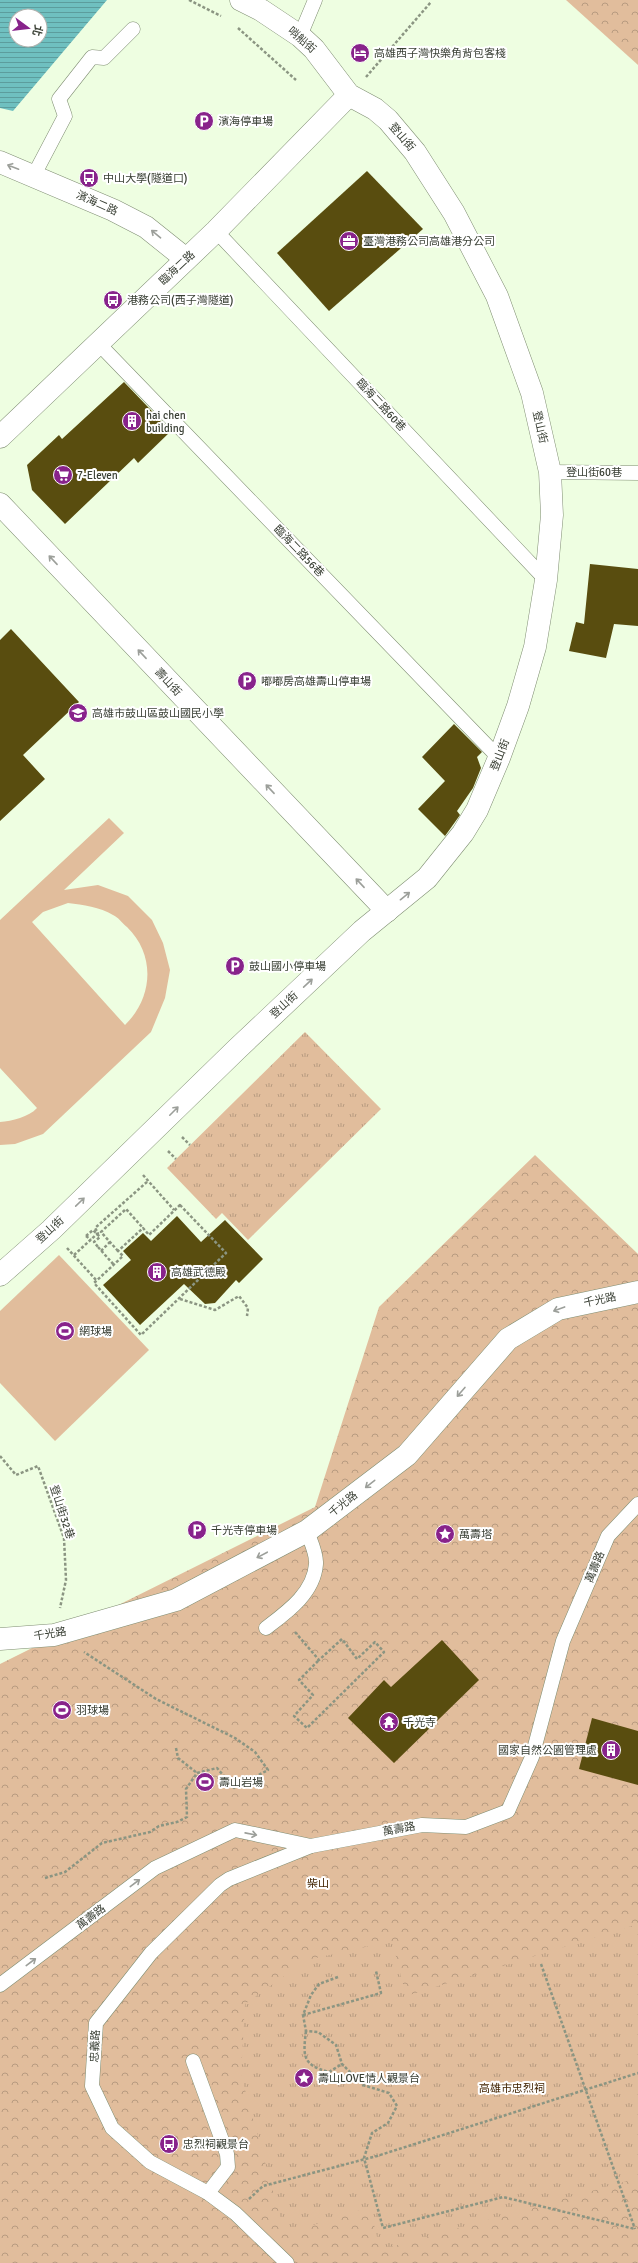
<svg xmlns="http://www.w3.org/2000/svg" width="638" height="2263" viewBox="0 0 638 2263" font-family="Signika,'Noto Sans TC',sans-serif">
<defs>
<pattern id="forest-crowns" width="20" height="18" patternUnits="userSpaceOnUse"><rect width="20" height="18" fill="#e1bd9c"/><path d="M2 6a3 3 0 1 1 6 0M12 15a3 3 0 1 1 6 0" fill="none" stroke="#b79b80"/></pattern>
<pattern id="park-tufts" width="24" height="20" patternUnits="userSpaceOnUse"><rect width="24" height="20" fill="#e1bd9c"/><path d="M3 7l-1-3M5 7V3M7 7l1-3M15 17l-1-3M17 17v-4M19 17l1-3" fill="none" stroke="#b79b80"/></pattern>
<pattern id="water-rules" width="6" height="5" patternUnits="userSpaceOnUse"><rect width="6" height="5" fill="#6fc0c0"/><path d="M0 2.5h6" fill="none" stroke="#5c9d9d"/></pattern>
</defs>
<rect width="100%" height="100%" fill="#eefee1"/>
<g fill="#e1bd9c" fill-rule="evenodd">
<path d="M109,818L124,833L64,890L98,885L128,896L152,920L163,943L170,970L165,998L151,1032L43,1134L15,1144L0,1145V1122C12,1121 29,1117 37,1108L0,1068V920ZM68,903C83,905 100,907 113,915C118,917 122,923 127,927C156,955 153,998 125,1025L32,922L43,912Z"/>
<path d="M59,1255L149,1350L55,1441L0,1383V1311Z"/>
</g>
<g fill="url(#forest-crowns)">
<path d="M566,0H638V65Z"/>
<path d="M535,1155L638,1254V2263H0V1664L315,1507L379,1307Z"/>
</g>
<g fill="url(#park-tufts)">
<path d="M305,1032L381,1109L248,1240L222,1213L216,1219L167,1168Z"/>
<path d="M638,1924V2178L380,2250L370,2207L285,2234L241,2075L245,2004L307,1960L392,1941L406,1996Z"/>
</g>
<path fill="url(#water-rules)" fill-rule="evenodd" d="M0,0H107L13,111L0,108ZM16,16H40V40H16Z"/>
<g fill="#594d0f">
<path d="M367,171L423,229L329,311L277,253Z"/>
<path d="M124,382L171,431L138,463L134,458L65,524L32,490L27,465L59,435L62,439Z"/>
<path d="M590,564L638,569V626L614,624L606,658L569,651L576,622L584,624Z"/>
<path d="M11,629L79,702L23,755L45,779L0,821V640Z"/>
<path d="M454,724L482,752L477,757L481,768L473,788L457,811L460,815L445,836L418,809L445,781L422,757Z"/>
<path d="M177,1216L201,1242L225,1220L263,1259L239,1283L236,1280L215,1303L205,1304L184,1284L140,1325L103,1285L131,1260L123,1251L143,1233L151,1241Z"/>
<path d="M442,1640L479,1680L394,1763L348,1718L384,1680L391,1687Z"/>
<path d="M592,1718L638,1731V1785L579,1769Z"/>
</g>
<g fill="none" stroke-linecap="round" stroke-linejoin="round">
<g stroke="#7f8d72" stroke-width="15">
<g id="lane">
<path d="M300,36L315,0"/>
<path d="M34,175L65,116L59,99L92,57L104,58L133,29"/>
<path d="M216,231L546,580"/>
<path d="M98,343L499,758"/>
<path d="M550,472L638,473"/>
<path d="M266,1628C287,1612 314,1593 316,1564C317,1554 310,1540 307,1531"/>
<path d="M0,1985L155,1868L235,1830L311,1846L422,1825L466,1827L508,1811L532,1757L563,1641L608,1536L638,1504"/>
<path d="M193,2061L227,2154L228,2167L208,2193"/>
<path d="M287,2263L235,2213L208,2193L150,2162L112,2128L92,2086L96,2023L151,1953L220,1885L229,1879L311,1846"/>
</g>
</g>
<g stroke="#7f8d72" stroke-width="23">
<g id="street">
<path d="M0,162L113,210L146,227L186,259"/>
<path d="M0,504L387,911"/>
<path d="M0,1275L51,1230L237,1049L362,931L427,878L463,833L477,810L499,758L518,706L535,647L546,580L552,515L550,472L532,393L497,296L454,213L415,152L388,120L375,109L349,95L314,49L300,36L261,10L241,0"/>
<path d="M0,1639L54,1635L176,1600L307,1531L407,1455L508,1339L558,1309L638,1292"/>
</g>
</g>
<g stroke="#7f8d72" stroke-width="23">
<path id="secondary" d="M0,437L216,231L349,95"/>
</g>
<g stroke="#8b9582" stroke-width="2.5" stroke-dasharray="3 2" stroke-linecap="butt">
<path d="M189,0L221,16"/>
<path d="M238,28L296,80"/>
<path d="M366,77L431,2"/>
<path d="M182,1137L190,1145"/>
<path d="M168,1151L176,1159"/>
<path d="M143,1175L174,1210"/>
<path d="M180,1205L226,1253L141,1335L94,1283L123,1256L118,1251L143,1228L149,1235Z"/>
<path d="M86,1236L91,1240"/>
<path d="M98,1247L114,1265"/>
<path d="M67,1248L97,1281"/>
<path d="M101,1251L110,1242"/>
<path d="M118,1251L101,1232L126,1209L143,1228"/>
<path d="M74,1255L98,1233L95,1228L148,1181"/>
<path d="M180,1299L215,1310L239,1296L248,1308L247,1316"/>
<path d="M0,1456L16,1475L38,1466L64,1538L66,1580L60,1608"/>
<path d="M295,1632L319,1660L342,1639L357,1659L375,1642L384,1652L307,1728L294,1716L313,1695L299,1680L319,1660"/>
<path d="M176,1748L178,1758L197,1773"/>
<path d="M45,1878L65,1872L102,1843L150,1832L159,1826L177,1822L187,1817L186,1789L197,1773L217,1768L234,1788L268,1770L255,1752L235,1738L156,1699L84,1652"/>
<path d="M541,1964L635,2229"/>
<path d="M338,1977L319,1984L311,1995L303,2015L306,2031L318,2032L336,2045L342,2064L363,2085L389,2093L397,2106L388,2123L372,2133L364,2158L383,2228L503,2197L635,2229"/>
<path d="M303,2015L381,1993L376,1971"/>
<path d="M306,2031C303,2056 302,2065 329,2072L342,2064"/>
<path d="M249,2199L263,2186L377,2156L638,2073"/>
</g>
<use href="#lane" stroke="#fff" stroke-width="14"/>
<use href="#street" stroke="#fff" stroke-width="22"/>
<use href="#secondary" stroke="#fff" stroke-width="22"/>
<path stroke="#8b9582" stroke-width="2.5" stroke-dasharray="3 2" stroke-linecap="butt" d="M86,1236L93,1230L100,1237L94,1242L98,1247"/>
</g>
<defs><path id="oneway-shaft" d="M-6 0H5M1.5-3L5.5 0L1.5 3" fill="none" stroke-width="1.6" stroke-linecap="round" stroke-linejoin="round"/></defs>
<g stroke="#9c9f9a">
<use href="#oneway-shaft" transform="translate(13 167) rotate(-159)"/>
<use href="#oneway-shaft" transform="translate(156 234) rotate(-140)"/>
<use href="#oneway-shaft" transform="translate(53 560) rotate(-133)"/>
<use href="#oneway-shaft" transform="translate(142 654) rotate(-133)"/>
<use href="#oneway-shaft" transform="translate(270 789) rotate(-133)"/>
<use href="#oneway-shaft" transform="translate(360 883) rotate(-133)"/>
<use href="#oneway-shaft" transform="translate(405 896) rotate(-39)"/>
<use href="#oneway-shaft" transform="translate(308 983) rotate(-43)"/>
<use href="#oneway-shaft" transform="translate(174 1111) rotate(-45)"/>
<use href="#oneway-shaft" transform="translate(80 1202) rotate(-44)"/>
<use href="#oneway-shaft" transform="translate(559 1309) rotate(160)"/>
<use href="#oneway-shaft" transform="translate(461 1392) rotate(131)"/>
<use href="#oneway-shaft" transform="translate(370 1484) rotate(142)"/>
<use href="#oneway-shaft" transform="translate(262 1555) rotate(152)"/>
<use href="#oneway-shaft" transform="translate(251 1834) rotate(11)"/>
<use href="#oneway-shaft" transform="translate(135 1883) rotate(-37)"/>
<use href="#oneway-shaft" transform="translate(31 1962) rotate(-37)"/>
</g>
<defs>
<g id="hotel-disc" transform="scale(1)"><circle r="9.5" fill="#88238b" stroke="#fff"/><path d="M-6-4.5h1.5V1H6V5H4.5V3h-9V5H-6ZM-4 0a1.8 1.8 0 1 1 3.6 0ZM.5 0V-2.5h3Q6-2.5 6 0Z" fill="#fff"/></g>
<g id="parking-disc" transform="scale(1)"><circle r="9.5" fill="#88238b" stroke="#fff"/><path d="M-3.5-5.5H1a3.5 3.5 0 0 1 0 7H-1V5.5H-3.5ZM-1-3.4V-.6H.8a1.4 1.4 0 0 0 0-2.8Z" fill="#fff"/></g>
<g id="bus-disc" transform="scale(1)"><circle r="9.5" fill="#88238b" stroke="#fff"/><path d="M-5-6H5V4H4V6H2V4H-2V6H-4V4H-5ZM-3.5-4V0h7V-4ZM-3.5 1.2v1.5H-2V1.2ZM2 1.2v1.5H3.5V1.2Z" fill="#fff"/></g>
<g id="office-disc" transform="scale(1)"><circle r="9.5" fill="#88238b" stroke="#fff"/><path d="M-6-3h4V-5.5h4V-3h4V5H-6ZM-1-4.5V-3h2v-1.5ZM-6 0V1H6V0Z" fill="#fff"/></g>
<g id="building-disc" transform="scale(1)"><circle r="9.5" fill="#88238b" stroke="#fff"/><path d="M-4-6H4V6H1V3H-1V6H-4ZM-2.5-4.3h1.7v1.8h-1.7ZM.8-4.3h1.7v1.8H.8ZM-2.5-1h1.7V.8h-1.7ZM.8-1h1.7V.8H.8Z" fill="#fff"/></g>
<g id="supermarket-disc" transform="scale(1)"><circle r="9.5" fill="#88238b" stroke="#fff"/><path d="M-6-5.5h2.5l.6 2H6L4.5 2H-2.5L-4.4-4H-6ZM-1.5 3.2a1.3 1.3 0 1 0 .1 0ZM3 3.2a1.3 1.3 0 1 0 .1 0Z" fill="#fff"/></g>
<g id="school-disc" transform="scale(1)"><circle r="9.5" fill="#88238b" stroke="#fff"/><path d="M0-5L7-2L0 1L-7-2ZM-4 1L0 2.5L4 1V4Q0 6-4 4Z" fill="#fff"/></g>
<g id="stadium-disc" transform="scale(1)"><circle r="9.5" fill="#88238b" stroke="#fff"/><path d="M0-5a6.5 5 0 1 0 0 10a6.5 5 0 1 0 0-10ZM-3.5-1.8h7v3.6h-7Z" fill="#fff"/></g>
<g id="sight-disc" transform="scale(1)"><circle r="9.5" fill="#88238b" stroke="#fff"/><path d="M0-6L1.8-2.2L6-1.7L2.9 1.2L3.7 5.4L0 3.3L-3.7 5.4L-2.9 1.2L-6-1.7L-1.8-2.2Z" fill="#fff"/></g>
<g id="temple-disc" transform="scale(1)"><circle r="9.5" fill="#88238b" stroke="#fff"/><path d="M0-6L5-2H3V0L6.5 2.5H4V6H1.5V3h-3V6H-4V2.5H-6.5L-3 0V-2H-5Z" fill="#fff"/></g>
</defs>
<g fill-rule="evenodd">
<use href="#hotel-disc" x="360" y="53"/>
<use href="#parking-disc" x="204" y="121"/>
<use href="#bus-disc" x="89" y="178"/>
<use href="#office-disc" x="349" y="241"/>
<use href="#bus-disc" x="113" y="300"/>
<use href="#building-disc" x="132" y="421"/>
<use href="#supermarket-disc" x="63" y="475"/>
<use href="#parking-disc" x="247" y="681"/>
<use href="#school-disc" x="78" y="713"/>
<use href="#parking-disc" x="235" y="966"/>
<use href="#building-disc" x="157" y="1272"/>
<use href="#stadium-disc" x="65" y="1331"/>
<use href="#parking-disc" x="197" y="1530"/>
<use href="#sight-disc" x="445" y="1534"/>
<use href="#stadium-disc" x="62" y="1710"/>
<use href="#temple-disc" x="389" y="1722"/>
<use href="#building-disc" x="611" y="1750"/>
<use href="#stadium-disc" x="205" y="1782"/>
<use href="#sight-disc" x="304" y="2078"/>
<use href="#bus-disc" x="169" y="2144"/>
</g>
<g text-anchor="middle" dominant-baseline="central" stroke-width="4" stroke-linejoin="round" paint-order="stroke">
<g font-size="11" fill="#393f34" stroke="#fff">
<text transform="translate(302 40) rotate(41)">哨船街</text>
<text transform="translate(402 137) rotate(49)">登山街</text>
<text transform="translate(97 203) rotate(24)">濱海二路</text>
<text transform="translate(177 268) rotate(-43)">臨海二路</text>
<text transform="translate(381 405) rotate(47)">臨海二路60巷</text>
<text transform="translate(540 427) rotate(77)">登山街</text>
<text x="594" y="472">登山街60巷</text>
<text transform="translate(299 551) rotate(46)">臨海二路56巷</text>
<text transform="translate(168 682) rotate(47)">壽山街</text>
<text transform="translate(500 755) rotate(-69)">登山街</text>
<text transform="translate(284 1005) rotate(-43)">登山街</text>
<text transform="translate(50 1230) rotate(-43)">登山街</text>
<text transform="translate(600 1300) rotate(-12)">千光路</text>
<text transform="translate(343 1504) rotate(-38)">千光路</text>
<text transform="translate(62 1512) rotate(72)">登山街32巷</text>
<text transform="translate(595 1567) rotate(-68)">萬壽路</text>
<text transform="translate(50 1634) rotate(-9)">千光路</text>
<text transform="translate(399 1829) rotate(-11)">萬壽路</text>
<text transform="translate(91 1917) rotate(-37)">萬壽路</text>
<text transform="translate(95 2046) rotate(-87)">忠義路</text>
</g>
<g font-size="11" fill="#393f34" stroke="#fff" text-anchor="start">
<text x="374" y="53">高雄西子灣快樂角背包客棧</text>
<text x="218" y="121">濱海停車場</text>
<text x="103" y="178">中山大學(隧道口)</text>
<text x="363" y="241">臺灣港務公司高雄港分公司</text>
<text x="127" y="300">港務公司(西子灣隧道)</text>
<text x="146" y="415">hai chen<tspan x="146" dy="13">building</tspan></text>
<text x="77" y="475">7-Eleven</text>
<text x="261" y="681">嘟嘟房高雄壽山停車場</text>
<text x="92" y="713">高雄市鼓山區鼓山國民小學</text>
<text x="249" y="966">鼓山國小停車場</text>
<text x="171" y="1272">高雄武德殿</text>
<text x="79" y="1331">網球場</text>
<text x="211" y="1530">千光寺停車場</text>
<text x="459" y="1534">萬壽塔</text>
<text x="76" y="1710">羽球場</text>
<text x="403" y="1722">千光寺</text>
<text x="597" y="1750" text-anchor="end">國家自然公園管理處</text>
<text x="219" y="1782">壽山岩場</text>
<text x="318" y="2078">壽山LOVE情人觀景台</text>
<text x="183" y="2144">忠烈祠觀景台</text>
</g>
<g font-size="11" fill="#412300" stroke="#fff">
<text x="318" y="1883">柴山</text>
<text x="512" y="2088">高雄市忠烈祠</text>
</g>
</g>
<g transform="translate(28 28) rotate(105)"><circle r="19" fill="#ffffff" stroke="#b0b2ae"/>
<path d="M0-3L7 15L0 10L-7 15Z" fill="#88238b"/>
<text y="-6" font-size="11" font-weight="bold" text-anchor="middle" fill="#393f34">北</text>
</g>
</svg>
